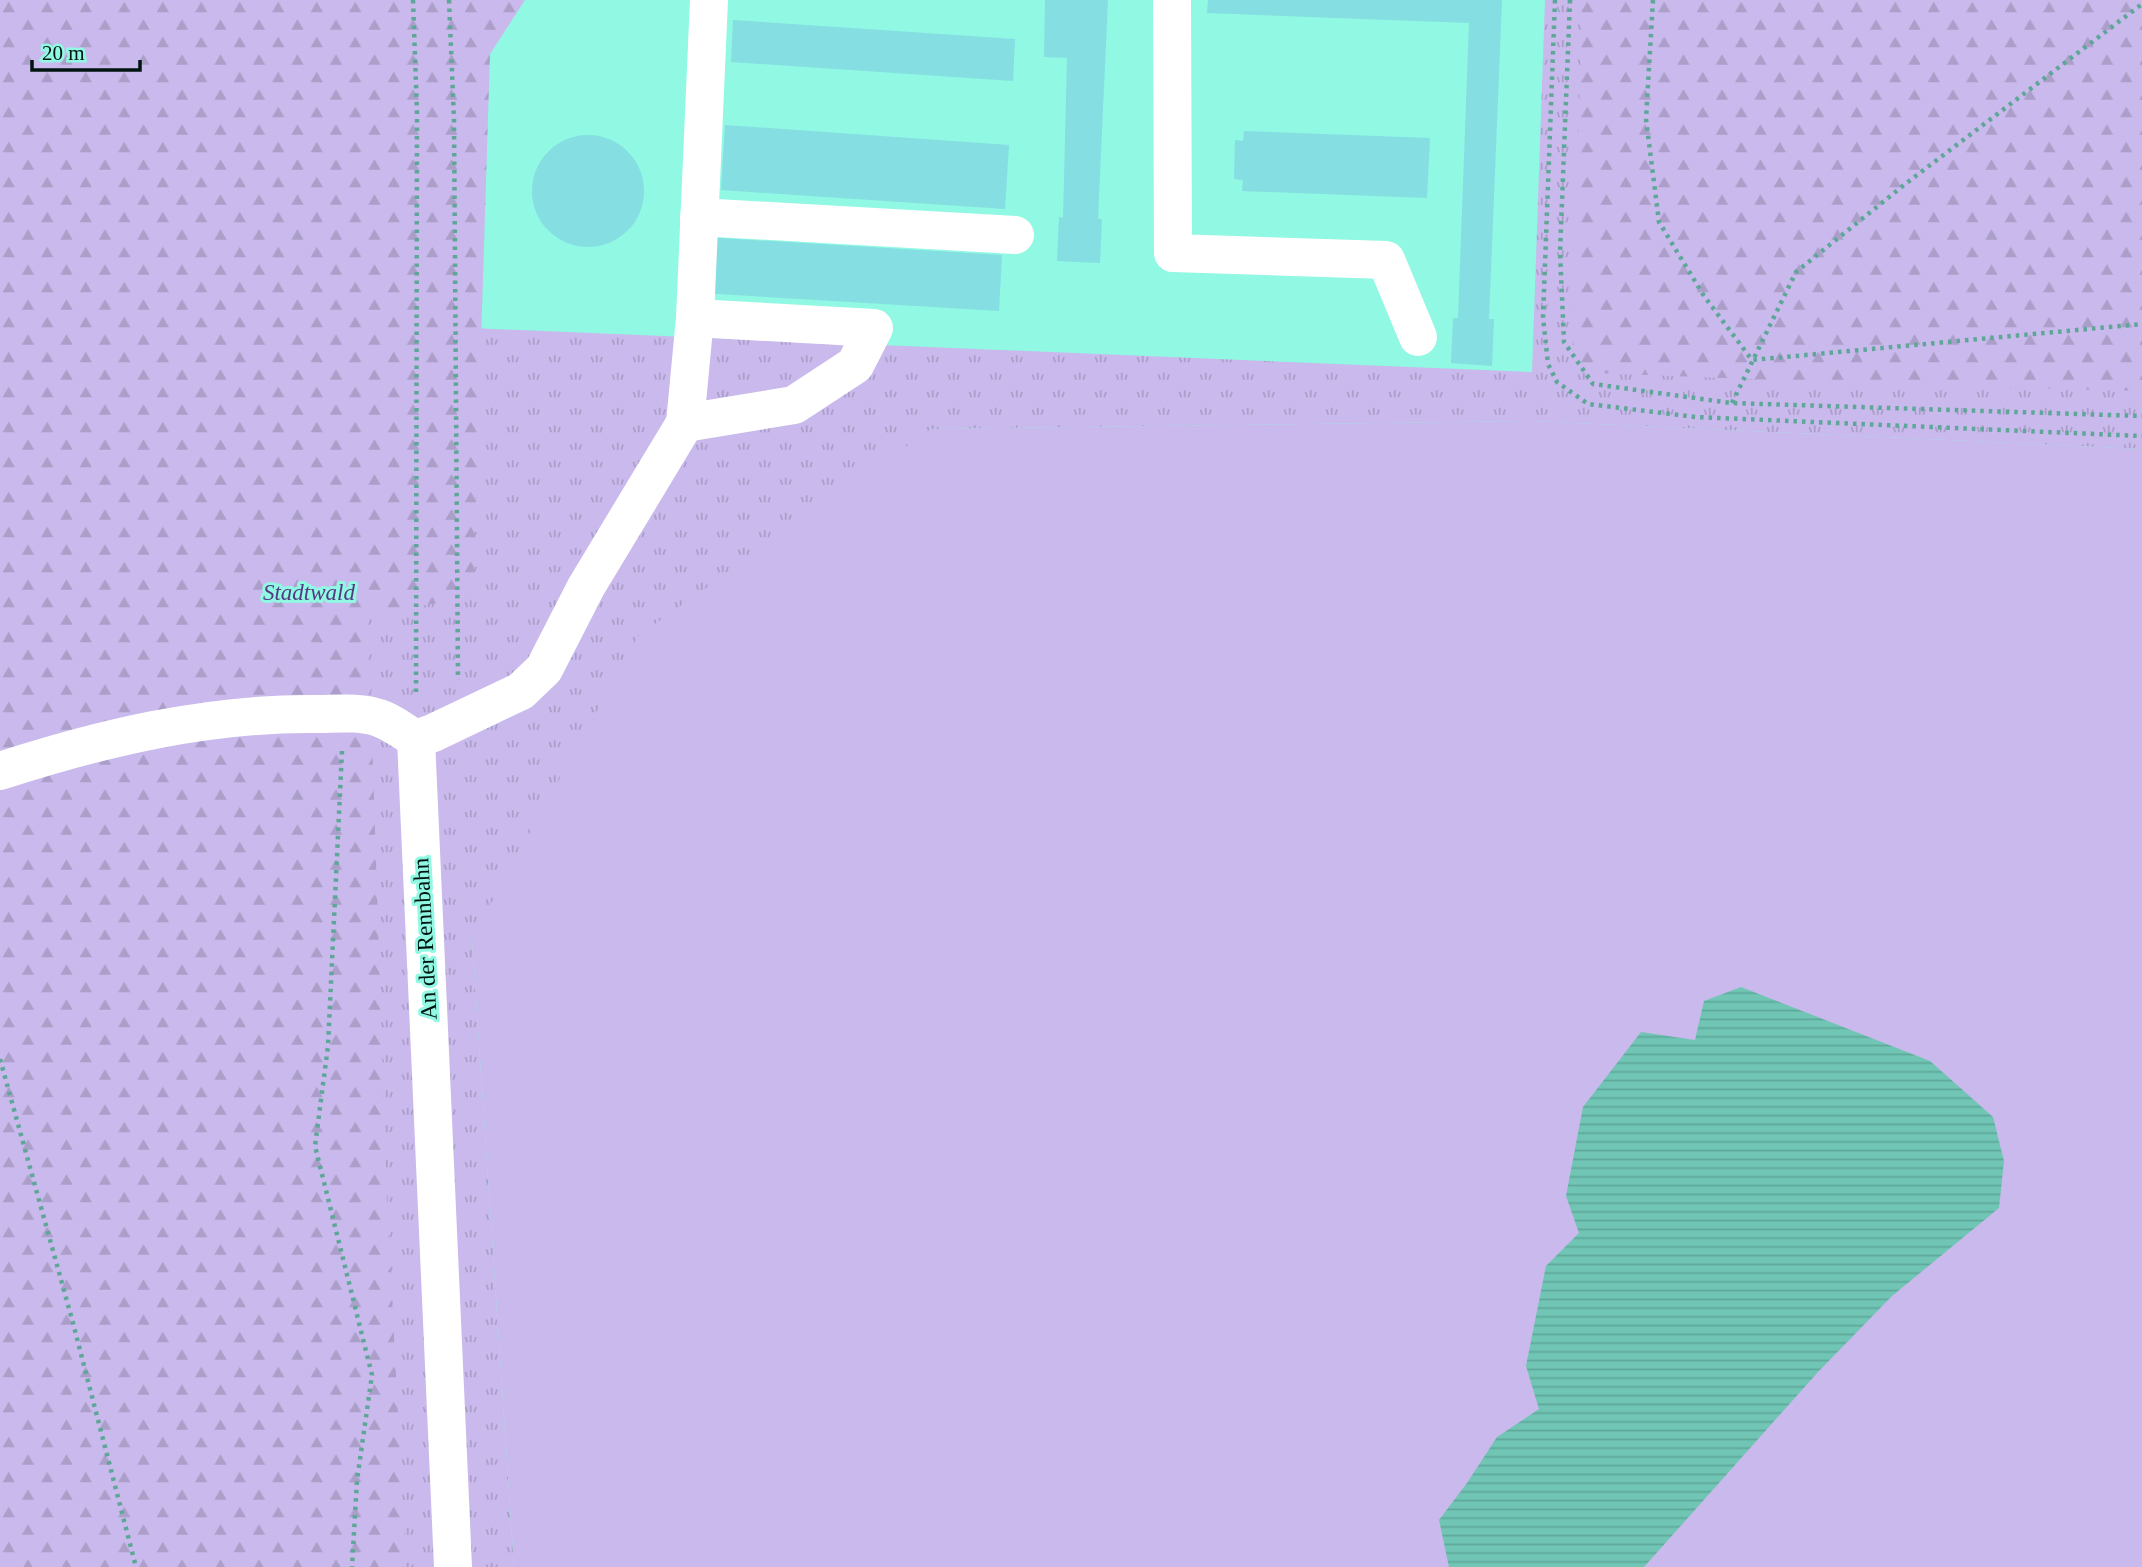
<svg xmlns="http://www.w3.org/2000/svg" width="2142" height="1567" viewBox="0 0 2142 1567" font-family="'Times New Roman',serif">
<defs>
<pattern id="grass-tufts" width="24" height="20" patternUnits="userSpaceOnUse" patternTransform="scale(1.75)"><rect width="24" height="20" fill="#c9b9ec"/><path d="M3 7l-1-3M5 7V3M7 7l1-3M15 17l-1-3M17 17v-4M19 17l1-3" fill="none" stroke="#ab9ec9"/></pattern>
<pattern id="forest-firs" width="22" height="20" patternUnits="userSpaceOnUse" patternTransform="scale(1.75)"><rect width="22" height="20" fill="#c9b9ec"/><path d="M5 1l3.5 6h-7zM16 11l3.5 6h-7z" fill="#ab9ec9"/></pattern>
<pattern id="water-rules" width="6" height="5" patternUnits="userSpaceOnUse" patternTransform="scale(1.75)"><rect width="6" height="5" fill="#70c5b4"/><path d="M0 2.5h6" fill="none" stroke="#5fa89a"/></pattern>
</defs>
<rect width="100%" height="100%" fill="#91f8e3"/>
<path fill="url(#grass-tufts)" d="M0,0L470,328L1532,372L1545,0H2142V449L1531,421L931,429L472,938L514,1567H0Z"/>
<g fill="url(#forest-firs)">
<path d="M0,0H525L490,54L473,597L368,615L387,1201L406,1567H0Z"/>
<path d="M1582,0H2142V391L1895,385L1572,372Z"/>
</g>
<path fill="#c9b9ec" d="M1531,421L2142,449V1567H514L472,938L638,636L931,429Z"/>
<path fill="url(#water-rules)" d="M1741,987L1930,1061L1993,1117L2004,1161L1999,1208L1892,1296L1818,1372L1644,1567H1449L1439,1520L1467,1483L1497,1437L1539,1409L1526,1366L1546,1266L1579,1233L1566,1196L1583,1107L1641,1032L1695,1040L1704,1001Z"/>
<g fill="#84dee2">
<path d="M1045,0H1108L1098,218L1102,220L1100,263L1057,261L1059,217L1063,218L1067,58L1044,57Z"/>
<path d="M1208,0H1502L1489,319H1494L1492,366L1451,363L1453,318H1458L1469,23L1207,13Z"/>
<path d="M733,20L1015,39L1013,81L731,62Z"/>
<path d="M725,125L1009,145L1005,209L721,190Z"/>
<path d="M1244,131L1430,138L1427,198L1242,191L1243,180L1234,179L1235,140L1243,141Z"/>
<circle cx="588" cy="191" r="56"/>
<path d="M703,237L1002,255L999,311L700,293Z"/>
</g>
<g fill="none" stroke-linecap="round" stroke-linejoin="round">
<g stroke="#5ea798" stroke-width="4.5" stroke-dasharray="3.5 5" stroke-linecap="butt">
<path d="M413,0L417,113L416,696"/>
<path d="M449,0L454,120L458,680"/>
<path d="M1555,0L1543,317L1548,364L1557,382L1588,404L1696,417L2142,436"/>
<path d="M1570,0L1560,252L1564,342L1593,384L1731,403L2142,416"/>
<path d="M1653,0L1646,119L1659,222L1704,296L1752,360L2142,324"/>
<path d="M1732,403L1796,272L1904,185L2142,4"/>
<path d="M342,751L328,1046L315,1146L372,1375L357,1480L352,1567"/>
<path d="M0,1059L73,1323L136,1567"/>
</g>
<g stroke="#fff" stroke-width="38">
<path d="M1172,0L1173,253L1386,260L1418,337"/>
<path d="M699,217L1015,235"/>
<path d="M685,423L794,405L855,365L874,328L695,318"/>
<path d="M416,739L433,733L521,691L544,669L586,587L685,423L695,318L709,0"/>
<path d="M416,739L453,1567"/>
<path d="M0,771C102,738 207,713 315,714C335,714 360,711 379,718C392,722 405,733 416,739"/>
</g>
</g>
<g text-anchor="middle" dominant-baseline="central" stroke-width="6" stroke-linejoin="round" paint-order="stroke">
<g font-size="23" font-style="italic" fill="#553980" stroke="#91f8e3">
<text x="309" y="592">Stadtwald</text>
</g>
<g font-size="23" fill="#011410" stroke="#91f8e3">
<text transform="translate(425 939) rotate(-93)">An der Rennbahn</text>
</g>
</g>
<path d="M32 60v10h108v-10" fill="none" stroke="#011410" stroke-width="3.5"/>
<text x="42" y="60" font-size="21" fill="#011410" stroke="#91f8e3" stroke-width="5" paint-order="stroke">20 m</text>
</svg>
